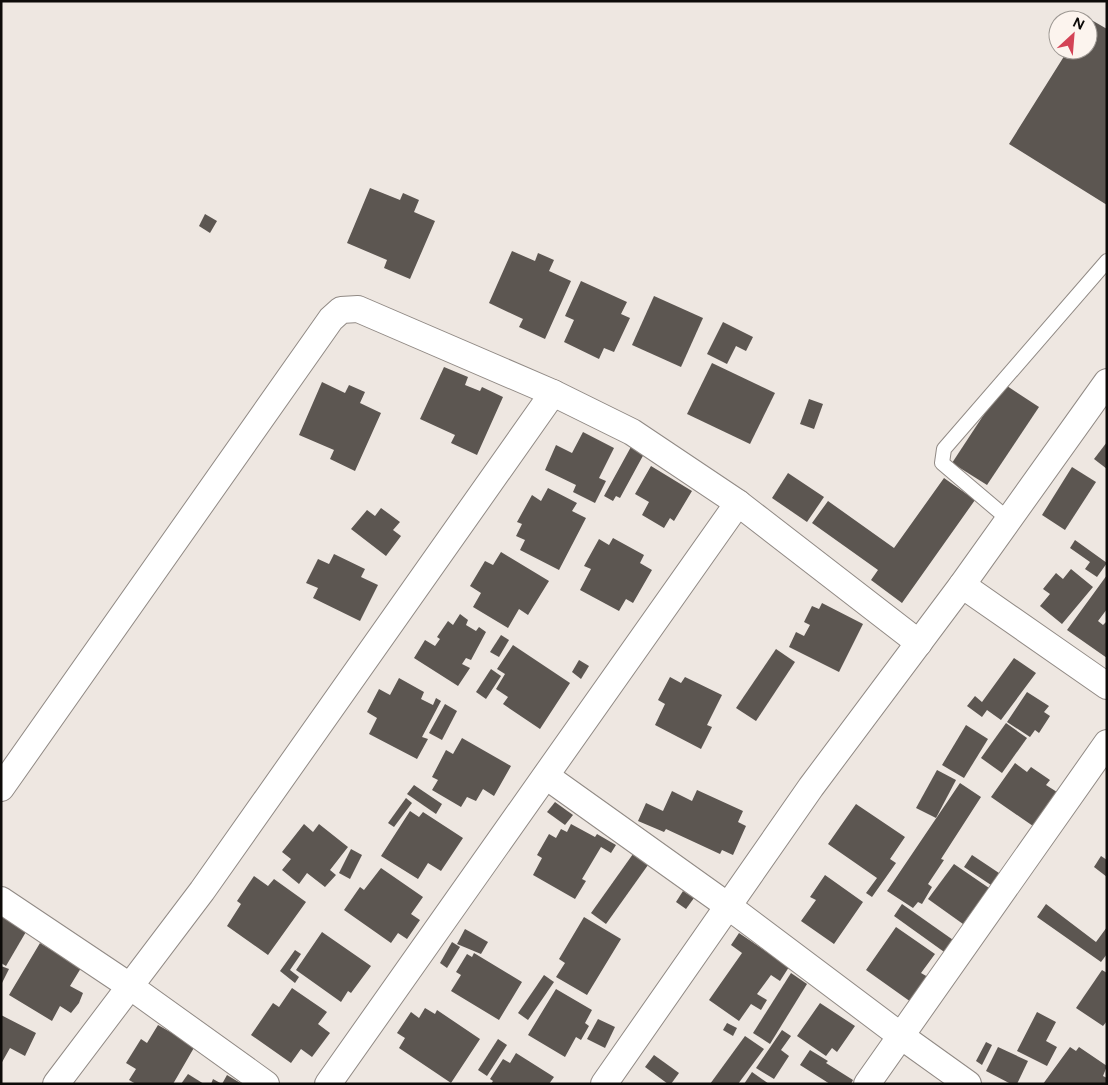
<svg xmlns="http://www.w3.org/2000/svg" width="1108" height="1085" viewBox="0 0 1108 1085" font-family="Figtree,sans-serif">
<rect width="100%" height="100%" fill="#eee7e1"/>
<g fill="#5c5651">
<path d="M1088,18L1107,29V205L1009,144L1068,50H1088Z"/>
<path d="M370,188L400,200L403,193L419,200L414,212L435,221L410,279L384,268L387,260L347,243Z"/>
<path d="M205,214L217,221L210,233L199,226Z"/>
<path d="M512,251L535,261L538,253L554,260L549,271L571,281L545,339L519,327L523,319L489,303Z"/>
<path d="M581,281L627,302L621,314L630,318L614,352L604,348L599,359L564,342L574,320L565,316Z"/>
<path d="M654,296L703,318L681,367L632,345Z"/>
<path d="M723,322L753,337L746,351L736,346L727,364L707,354Z"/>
<path d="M712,363L775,393L750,444L687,414Z"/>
<path d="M444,367L468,377L465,385L480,391L482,387L503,397L477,455L451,443L455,435L420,419Z"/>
<path d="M322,382L345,393L349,385L365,392L360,403L381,413L355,471L330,459L334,450L299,435Z"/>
<path d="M1004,384L1039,407L987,485L952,463Z"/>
<path d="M809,399L823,404L814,429L800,424Z"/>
<path d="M583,432L614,448L599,478L606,481L595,503L573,492L576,485L545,470L556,445L572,453Z"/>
<path d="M1107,442V469L1094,459Z"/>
<path d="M632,445L645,452L620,498L616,496L613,501L604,496Z"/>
<path d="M651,466L692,491L674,521L670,518L664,528L642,515L649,502L635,494Z"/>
<path d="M1072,467L1096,482L1065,530L1042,515Z"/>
<path d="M788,473L824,497L807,522L772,498Z"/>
<path d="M944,478L975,500L902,603L871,580L878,570L812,523L828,501L894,548Z"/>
<path d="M548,488L577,503L572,511L586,518L559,570L520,550L525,540L516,536L522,524L517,522L532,495L541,501Z"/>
<path d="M381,508L400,522L393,530L401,536L386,556L351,529L367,510L375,516Z"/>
<path d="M613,538L644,555L640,563L652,570L633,603L626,599L619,611L580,590L591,569L584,566L599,539L609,545Z"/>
<path d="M1075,540L1107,563L1097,577L1085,569L1090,562L1070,548Z"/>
<path d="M501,552L549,581L528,615L519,609L508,628L473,607L481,593L470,586L485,561L493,565Z"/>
<path d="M334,554L365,569L361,577L378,585L360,621L313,598L318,588L306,583L318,559L329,564Z"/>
<path d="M1071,569L1093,587L1062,624L1040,606L1050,594L1043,589L1056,573L1063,579Z"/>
<path d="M1107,575V609L1098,621L1103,625L1107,621V658L1067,630Z"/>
<path d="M822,603L863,624L839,672L789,647L796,632L804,636L810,625L804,622L812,606L819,609Z"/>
<path d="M460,614L468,620L466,625L476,631L479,627L486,632L471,660L466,658L462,664L470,668L458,686L414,658L425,640L435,646L440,639L437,637L448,621L453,625Z"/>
<path d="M501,635L509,640L499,657L490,652Z"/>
<path d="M513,645L570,683L540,729L503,704L508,697L496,689L505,674L497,669Z"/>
<path d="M776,649L795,662L756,721L736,708Z"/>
<path d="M1014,658L1036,673L1001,720L987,710L982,717L967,706L975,696L982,702Z"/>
<path d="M579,660L589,666L581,679L572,672Z"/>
<path d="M491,669L501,676L486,699L476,692Z"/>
<path d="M670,677L681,683L685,677L722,695L707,725L712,727L701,749L655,725L665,704L658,700Z"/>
<path d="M399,678L424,692L421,699L433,705L436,698L441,701L422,737L428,739L417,759L369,734L377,718L367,712L379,689L390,695Z"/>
<path d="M1027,692L1049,706L1044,712L1050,716L1039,733L1035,730L1030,737L1007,722Z"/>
<path d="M445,704L457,711L442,740L429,733Z"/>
<path d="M1006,723L1027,738L1002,773L981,758Z"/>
<path d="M966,725L988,739L964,778L942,765Z"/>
<path d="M462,738L511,766L494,796L483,789L476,801L467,797L461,807L432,790L438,780L432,777L446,750L453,754Z"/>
<path d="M1015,763L1027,772L1031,767L1050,780L1046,785L1057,792L1033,826L991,797Z"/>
<path d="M937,770L956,780L936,818L916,808Z"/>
<path d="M960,783L981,797L941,859L944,860L928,884L932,887L922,904L918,902L913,908L887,891Z"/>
<path d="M414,785L442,804L436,814L407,794Z"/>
<path d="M697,790L743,811L738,822L746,826L733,855L722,850L720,854L666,829L664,832L638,821L646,803L663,811L672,791L692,801Z"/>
<path d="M406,798L412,803L394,827L388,823Z"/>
<path d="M555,802L573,815L565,825L547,812Z"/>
<path d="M856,804L905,837L890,859L896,863L872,897L866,893L877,878L828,844Z"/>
<path d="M410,811L419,817L423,812L463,838L441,871L428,863L418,879L381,856Z"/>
<path d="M304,824L313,832L319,824L348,847L330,870L336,875L325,887L307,873L299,884L282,870L291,859L282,852Z"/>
<path d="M571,824L595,837L597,834L616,845L611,853L601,847L582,879L586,881L575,899L533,875L542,858L537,855L549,834L556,838L561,829L567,832Z"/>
<path d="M351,849L362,855L350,879L339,873Z"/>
<path d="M633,854L648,865L606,924L591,913Z"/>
<path d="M972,855L999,873L991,885L964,867Z"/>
<path d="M1101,856L1107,860V877L1094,867Z"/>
<path d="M954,864L989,888L963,924L928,899Z"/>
<path d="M381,868L423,897L411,914L420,920L407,939L398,933L391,943L344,910L360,887L364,890Z"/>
<path d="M825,875L863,902L834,944L801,921L816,900L810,897Z"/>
<path d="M254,876L268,886L274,879L306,902L268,955L227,926L241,904L237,901Z"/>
<path d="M683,891L694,898L686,909L676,902Z"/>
<path d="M902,904L956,942L947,954L894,916Z"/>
<path d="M1046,904L1096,942L1107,927V954L1101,962L1037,917Z"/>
<path d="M1,908L30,925L6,966L1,963Z"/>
<path d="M584,917L621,939L587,995L556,977L565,963L559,959Z"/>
<path d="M896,927L935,954L921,973L928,977L911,1002L866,970Z"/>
<path d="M465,929L488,942L481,954L457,944Z"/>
<path d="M322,932L371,966L351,993L348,991L341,1002L296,970Z"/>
<path d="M739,933L789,967L780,981L771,975L757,994L767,1000L761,1010L751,1004L739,1021L709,1000L742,953L731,945Z"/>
<path d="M452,942L460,947L447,968L440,963Z"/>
<path d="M40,943L81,968L70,986L83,993L79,1003L71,1013L60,1006L52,1021L9,995Z"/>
<path d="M295,950L301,954L290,970L299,977L295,983L280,971Z"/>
<path d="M474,953L522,982L499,1020L451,991L461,975L456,972L467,954L472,957Z"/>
<path d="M1,966L9,969L1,985Z"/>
<path d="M1102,970L1107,973V1021L1103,1026L1076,1008Z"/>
<path d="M791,973L807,984L770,1044L753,1033Z"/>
<path d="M544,975L554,982L528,1020L518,1013Z"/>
<path d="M292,988L327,1012L318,1024L330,1033L312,1057L301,1049L291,1063L251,1035L273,1003L279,1007Z"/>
<path d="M556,989L592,1010L585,1023L589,1026L581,1040L576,1037L565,1057L528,1035Z"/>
<path d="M820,1003L855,1026L837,1052L832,1048L826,1056L797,1036Z"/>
<path d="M425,1008L435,1014L437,1010L480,1039L451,1083L399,1048L405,1038L397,1033L411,1012L419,1018Z"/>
<path d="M1037,1012L1056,1022L1046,1041L1057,1047L1047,1066L1017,1051Z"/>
<path d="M1,1015L36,1033L25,1056L10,1048L1,1064Z"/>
<path d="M598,1019L615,1027L605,1048L587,1039Z"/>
<path d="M727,1023L737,1028L733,1036L723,1030Z"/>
<path d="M158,1025L195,1046L173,1084H136L129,1080L136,1069L126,1063L141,1039L147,1043Z"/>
<path d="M782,1030L791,1036L781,1050L789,1056L774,1079L756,1068Z"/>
<path d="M745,1036L764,1049L738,1084H710Z"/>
<path d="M498,1039L507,1045L487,1076L478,1070Z"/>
<path d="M986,1042L992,1045L982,1065L976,1061Z"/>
<path d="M998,1047L1028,1061L1017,1084H1011L986,1071Z"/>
<path d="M1070,1047L1076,1051L1079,1047L1107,1066L1103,1076L1107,1078L1106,1084H1043Z"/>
<path d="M810,1050L828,1061L826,1063L853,1080L851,1084H830L800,1065Z"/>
<path d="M516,1053L554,1077L549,1084H491L493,1081L490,1079L503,1059L510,1063Z"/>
<path d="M654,1055L679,1073L671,1084H668L645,1067Z"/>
<path d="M752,1072L769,1084H744Z"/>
<path d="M188,1074L204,1084H181Z"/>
<path d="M227,1075L242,1084H211L213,1079L222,1084Z"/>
</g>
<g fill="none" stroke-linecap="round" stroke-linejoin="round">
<g stroke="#918a85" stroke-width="16">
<path id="service" d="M1008,519L942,463L944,449L1107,261"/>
</g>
<g stroke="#918a85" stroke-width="28">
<g id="minor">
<path d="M962,585L1107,686"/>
<path d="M546,776L728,906L901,1036L968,1084"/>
<path d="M1,788L331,319L341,310L358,309L553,393L632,432L738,503L919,643"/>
<path d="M1,900L131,987L266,1084"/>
<path d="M56,1084L202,891L553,393"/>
<path d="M328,1084L738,503"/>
<path d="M604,1084L811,787L962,585L1107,382"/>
<path d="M867,1084L1107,743"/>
</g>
</g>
<use href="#service" stroke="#fff" stroke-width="14"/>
<use href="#minor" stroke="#fff" stroke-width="26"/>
</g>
<rect width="1108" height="1085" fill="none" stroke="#0d0b09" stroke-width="5"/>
<g transform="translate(1073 35) rotate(26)"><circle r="24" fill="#fcf4ee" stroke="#9c9792"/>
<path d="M0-4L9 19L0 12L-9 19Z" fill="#d34356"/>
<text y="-8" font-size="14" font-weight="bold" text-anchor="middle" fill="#0d0b09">N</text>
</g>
</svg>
